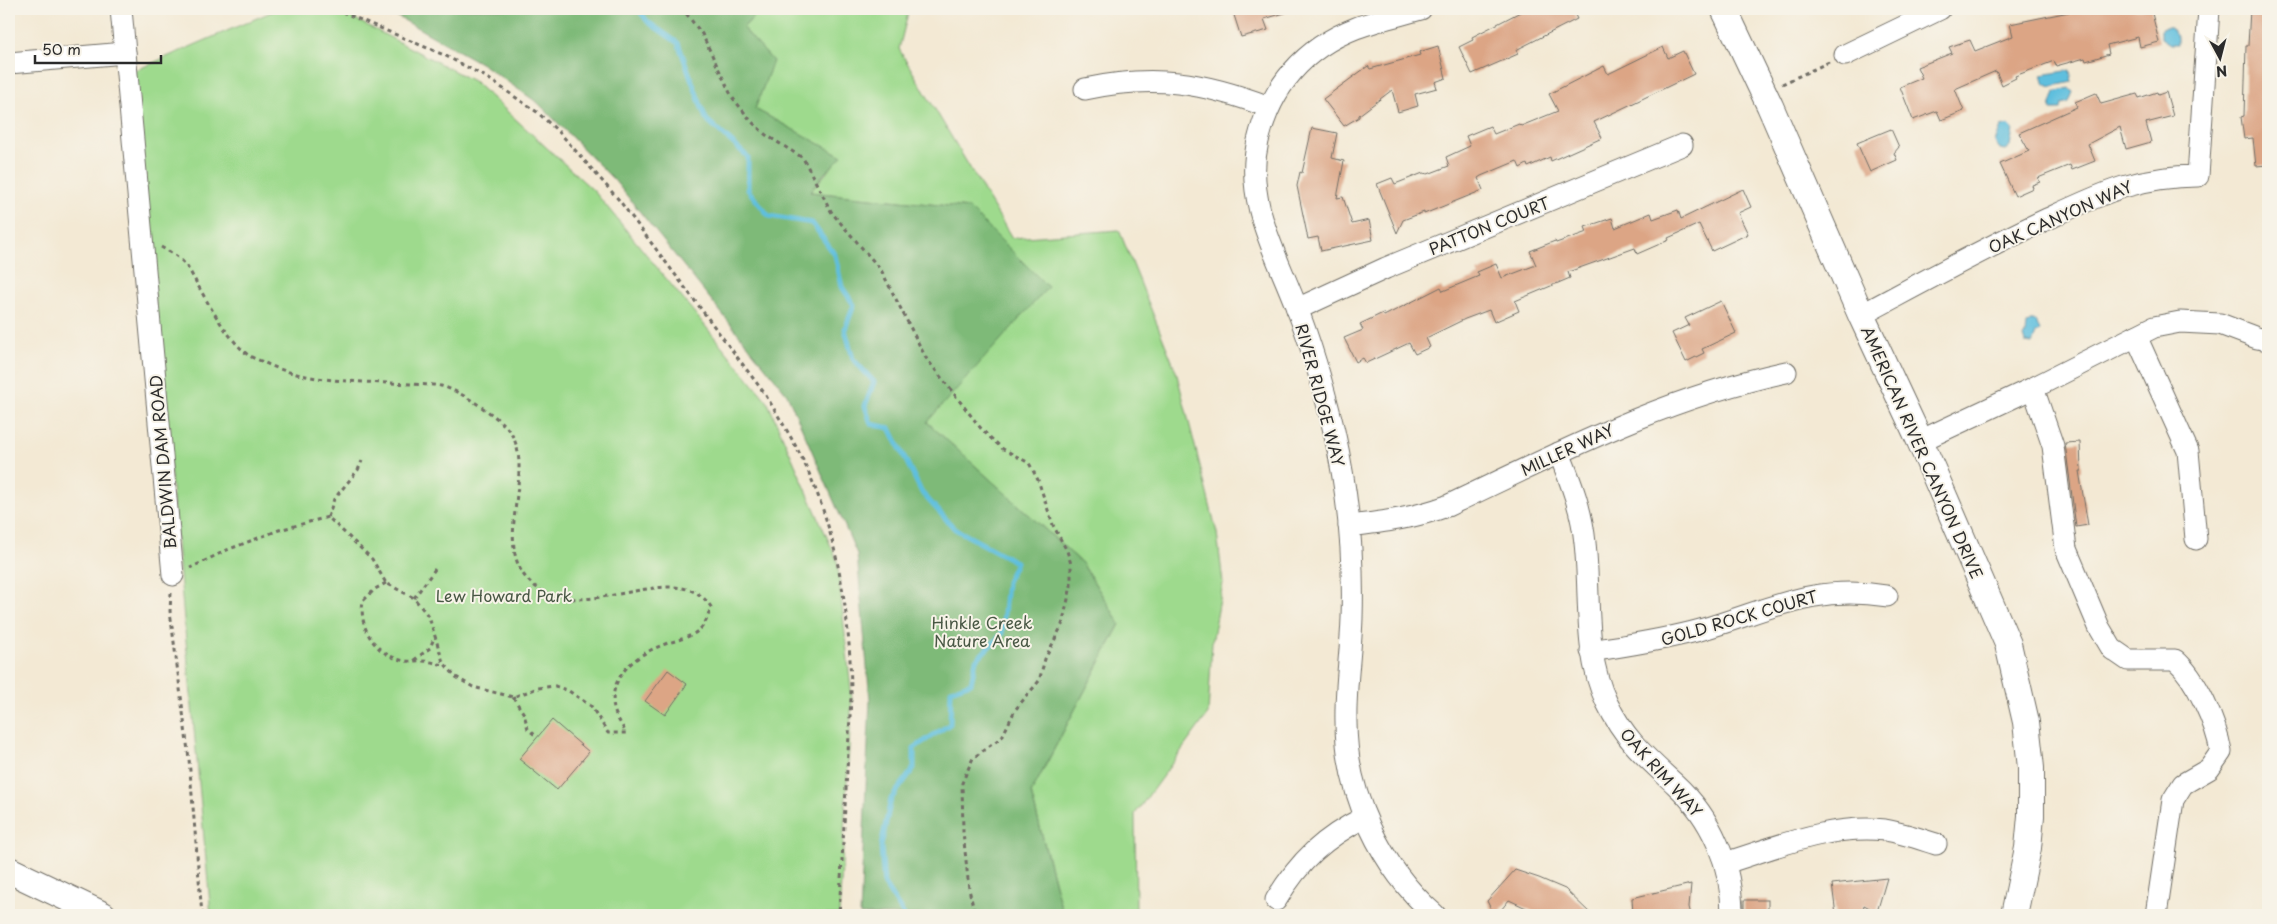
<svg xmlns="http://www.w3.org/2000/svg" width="2277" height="924" viewBox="0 0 2277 924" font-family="'Playpen Sans',sans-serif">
<rect width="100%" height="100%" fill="#f7f3e8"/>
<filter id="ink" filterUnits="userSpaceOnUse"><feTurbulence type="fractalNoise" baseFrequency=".02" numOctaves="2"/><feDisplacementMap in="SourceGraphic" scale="10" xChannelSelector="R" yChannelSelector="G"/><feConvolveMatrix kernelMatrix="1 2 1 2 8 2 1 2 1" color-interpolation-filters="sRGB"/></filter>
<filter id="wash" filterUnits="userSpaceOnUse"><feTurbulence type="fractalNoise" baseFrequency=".0096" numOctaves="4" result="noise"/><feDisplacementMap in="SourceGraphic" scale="20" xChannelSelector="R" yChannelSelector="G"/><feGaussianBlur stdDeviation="1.12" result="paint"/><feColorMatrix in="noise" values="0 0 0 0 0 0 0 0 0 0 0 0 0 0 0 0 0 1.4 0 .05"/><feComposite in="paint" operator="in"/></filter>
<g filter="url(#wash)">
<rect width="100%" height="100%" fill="#f3e9d4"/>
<g fill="#9eda8d" stroke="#64825c">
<path d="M278,9H336L475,82L594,191L767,401L837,560L852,699L839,915H211L134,71Z"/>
<path d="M761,9H909L899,49L1012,238L1119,230L1176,371L1217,533L1223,583L1212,643L1208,714L1135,814L1136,915H1063L1031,793L1120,624L1082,563L927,422L969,208L810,192L841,156L755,109L772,61L743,28Z"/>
</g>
<path fill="#7eba78" stroke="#547252" d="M384,9H761L743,28L773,61L755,109L842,156L824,174L810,192L969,208L1048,287L927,422L1082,563L1120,624L1031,793L1063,915H860L870,700L857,554L787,394L615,181L538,103L482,64Z"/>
<g fill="#5fbfde" stroke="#457584">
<path d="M2165,27H2170L2178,38V44H2170L2161,38V30Z"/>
<path d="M2070,70L2072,82L2049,87L2048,85H2045L2042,75Z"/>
<path d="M2069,88L2073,92L2069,102L2062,104L2061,109H2051L2050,107L2055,92Z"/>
<path d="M2009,125L2013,129L2010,147L2006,150L2000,149L1995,142L2001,127Z"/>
<path d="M2030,321H2035L2040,331L2036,334L2032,344L2025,343L2023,336L2026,333L2027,324Z"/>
</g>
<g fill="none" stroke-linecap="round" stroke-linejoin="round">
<path stroke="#5fbfde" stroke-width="5" d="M638,9L648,22L678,43L706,119L748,157V190L769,216L812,223L835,255L842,287L854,305L845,329L853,359L874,382L865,406L871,424L890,428L922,493L955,529L1016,562L1007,582L1002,634L976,660L971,683L951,690L950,724L914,748V768L891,799L881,846L884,884L904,915"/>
</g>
<g id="blocks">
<g fill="#dca585">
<path d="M1232,9H1288V12L1264,19L1268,30L1241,37Z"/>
<path d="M1526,9H1572L1577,19L1516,50L1518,54L1472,74L1459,47L1473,40L1472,37Z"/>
<path d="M2068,9H2151L2159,42L2140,47L2138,37L2107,45L2109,54L2086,61L2085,58L2056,66L2054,61L2015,76L2016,78L2002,85L1996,71L1955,89L1964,111L1941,120L1937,111L1913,120L1900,87L1922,78L1917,67L1952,53L1949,47L1970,40L1975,51L2013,36L2010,24L2069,12Z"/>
<path d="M2250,9H2268V165L2256,166L2253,138L2244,139L2241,117L2244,116L2246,46H2248Z"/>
<path d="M1438,46L1446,78L1435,82L1437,88L1415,94L1418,106L1398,112L1392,90L1359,115V117L1344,126L1323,99L1368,66L1370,69L1420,55L1419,52Z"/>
<path d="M1663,47L1668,58L1683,51L1694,74L1594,122L1602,138L1551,161L1550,157L1528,167L1527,164L1520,168L1517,161L1481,176L1478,178L1483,190L1424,214V212L1403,220L1397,233L1377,184L1392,178L1395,184L1423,173L1428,174L1449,166L1446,157L1470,146L1466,136L1490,126L1494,134L1519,124L1521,126L1558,111L1549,94L1604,66L1608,74Z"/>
<path d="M2157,92L2158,95L2166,92L2173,116L2146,123L2151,142L2126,149L2120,127L2088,144L2095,161L2072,170L2070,165L2038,178L2040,182L2032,185L2033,188L2015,196L2000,164L2029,151L2019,133L2077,107L2075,102L2096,93L2101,104L2137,94L2139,98Z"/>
<path d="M1312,128L1337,133L1332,158L1344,161L1337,198L1343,197L1352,224L1369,220L1373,240L1321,251L1318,237L1308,239L1297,186L1300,172L1302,173Z"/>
<path d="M1891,129L1899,147L1894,153L1897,160L1870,172L1857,143Z"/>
<path d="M1743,189L1751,207L1738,213L1748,234L1712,251L1699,224L1668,238L1669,240L1637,254L1635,248L1568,272L1570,278L1515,301L1519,311L1494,322L1489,310L1465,319L1426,338L1430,347L1415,354L1409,343L1366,363L1363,358L1356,362L1344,338L1363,330L1360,324L1383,313L1384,316L1441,287L1443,291L1479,276L1477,272L1496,264L1502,278L1536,265L1530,251L1555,241L1556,243L1587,232L1585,227L1612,218L1615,228L1651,213L1653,219L1678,210L1681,219Z"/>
<path d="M1721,301L1736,333L1702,349L1704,353L1686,362L1672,333L1689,325L1685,318Z"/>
<path d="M2080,442L2081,471H2079L2088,525L2076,527L2065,443Z"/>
<path d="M668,670L687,684L665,715L645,701Z"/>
<path d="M552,720L589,752L557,790L519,759Z"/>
<path d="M1515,870L1539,878L1565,889L1592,915H1541L1509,900L1497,915H1494L1487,901Z"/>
<path d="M1887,878L1877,912L1864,905L1862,915H1836L1832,884Z"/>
<path d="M1691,884L1689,907L1691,915H1633L1632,898Z"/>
<rect x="1744" y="900" width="24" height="15"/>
</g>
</g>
</g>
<g filter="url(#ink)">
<use href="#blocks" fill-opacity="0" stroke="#716e66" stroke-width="1"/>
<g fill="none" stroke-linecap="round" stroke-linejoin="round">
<g stroke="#716e66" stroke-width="23">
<g id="minor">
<path d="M121,9L173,575"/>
<path d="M1421,9C1400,15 1377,20 1356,28C1304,48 1271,87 1258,141C1244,200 1276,253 1296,306C1312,346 1324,389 1334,431C1348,492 1354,555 1352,618C1351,652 1345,687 1346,722C1346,794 1381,868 1435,915"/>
<path d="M1845,55L1940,9"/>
<path d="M9,63L125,53"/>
<path d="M1085,89C1154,74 1203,82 1269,107"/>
<path d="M1297,309L1386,268L1682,145"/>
<path d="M1861,315C1921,283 1981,250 2043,221C2099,195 2135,176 2198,176L2209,9"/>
<path d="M2136,336L2188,451L2196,539"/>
<path d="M2033,388L2053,446L2066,549L2099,627L2112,649L2128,660H2175C2197,679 2216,723 2221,752L2209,769L2183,784L2173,800L2156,915"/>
<path d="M1920,441L2033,388L2154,327L2180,322L2220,324L2257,338L2268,340"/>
<path d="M1559,453C1571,482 1582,511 1585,543C1591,597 1583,653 1607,703C1625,740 1646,757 1675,784C1712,818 1732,865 1732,915"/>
<path d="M1349,526C1383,522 1415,518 1447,506C1559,453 1664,398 1786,372"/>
<path d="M1591,651C1628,645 1664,640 1700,630C1770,610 1811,584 1887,596"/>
<path d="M1725,863C1777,847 1829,824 1885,830C1903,833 1920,839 1936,844"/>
<path d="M1276,900C1300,860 1324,838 1365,817"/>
</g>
</g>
<g stroke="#716e66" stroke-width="28">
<g id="major">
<path d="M1724,9L1770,106L1861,315L1920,441L2008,644L2026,722L2031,768V816L2028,848L2014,915"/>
<path d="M9,870L103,915"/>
</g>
</g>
<g stroke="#716e66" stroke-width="3" stroke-dasharray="4 4" stroke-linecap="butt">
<path d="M335,9L444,55L486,77L537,112L561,134L619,200L765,394C780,419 796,444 808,471C839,541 851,621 851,698L839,915"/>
<path d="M680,9L685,12L702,34L732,97L752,122L766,135L803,158L832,213L881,270L926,358L983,431L1003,449L1029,463L1038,480L1053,525L1067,551L1071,564V586L1062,625L1045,659L1039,681L1015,710L1002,737L973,758L962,783L963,832L969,889L975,915"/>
<path d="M1782,84L1829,62"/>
<path d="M161,247C168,251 176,255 181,260C187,265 192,275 196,282C209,305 227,338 248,355C252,358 260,360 265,363C310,384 361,381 410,384C420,385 431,384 441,386C459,390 493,413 506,427C543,466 484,550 536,587C589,625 678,555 711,607C708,616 706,624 699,630C689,639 671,641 660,646C634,656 608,678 614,709C616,717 622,725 626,733H608L591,706L569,691L555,686L538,688L513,697L473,687L456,677L443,662L429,617L414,598L386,583L372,559L328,517L279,530L227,550L190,568"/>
<path d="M328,517L334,499L358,470L362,461"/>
<path d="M386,583L375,589L363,601C358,629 377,657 406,661C412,662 417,660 422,661C430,661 438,664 445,665"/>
<path d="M171,593L170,611L189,759L202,915"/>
<path d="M414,598L435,569"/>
<path d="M414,660L430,648L434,638"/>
<path d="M513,697L524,714L528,729L535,735"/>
</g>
<use href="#minor" stroke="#fff" stroke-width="21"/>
<use href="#major" stroke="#fff" stroke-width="26"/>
</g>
</g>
<g text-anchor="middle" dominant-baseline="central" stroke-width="4" stroke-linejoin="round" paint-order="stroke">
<g font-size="16" fill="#2b2b2b" stroke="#f7f3e8">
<text transform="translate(2060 216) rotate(-24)">OAK CANYON WAY</text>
<text transform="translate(1489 225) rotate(-22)">PATTON COURT</text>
<text transform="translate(1321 395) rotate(75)">RIVER RIDGE WAY</text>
<text transform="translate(1567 449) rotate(-25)">MILLER WAY</text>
<text transform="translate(1923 452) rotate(66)">AMERICAN RIVER CANYON DRIVE</text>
<text transform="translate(162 462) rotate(-95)">BALDWIN DAM ROAD</text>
<text transform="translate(1739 617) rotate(-16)">GOLD ROCK COURT</text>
<text transform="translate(1662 772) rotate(48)">OAK RIM WAY</text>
</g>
<g font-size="16" fill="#485744" stroke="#f7f3e8">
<text x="504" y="595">Lew Howard Park</text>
<text x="982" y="622">Hinkle Creek<tspan x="982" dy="18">Nature Area</tspan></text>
</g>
</g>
<rect width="2277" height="924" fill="none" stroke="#f7f3e8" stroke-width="30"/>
<g transform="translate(2220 58) rotate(173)" stroke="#f7f3e8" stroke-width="4" paint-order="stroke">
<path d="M0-4L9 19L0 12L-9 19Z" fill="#2b2b2b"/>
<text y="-8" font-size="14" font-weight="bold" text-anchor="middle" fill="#2b2b2b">N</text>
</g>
<path d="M35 55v8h126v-8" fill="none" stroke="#2b2b2b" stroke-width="2.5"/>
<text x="42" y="55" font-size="15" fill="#2b2b2b" stroke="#f7f3e8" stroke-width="4" paint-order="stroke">50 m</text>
</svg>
